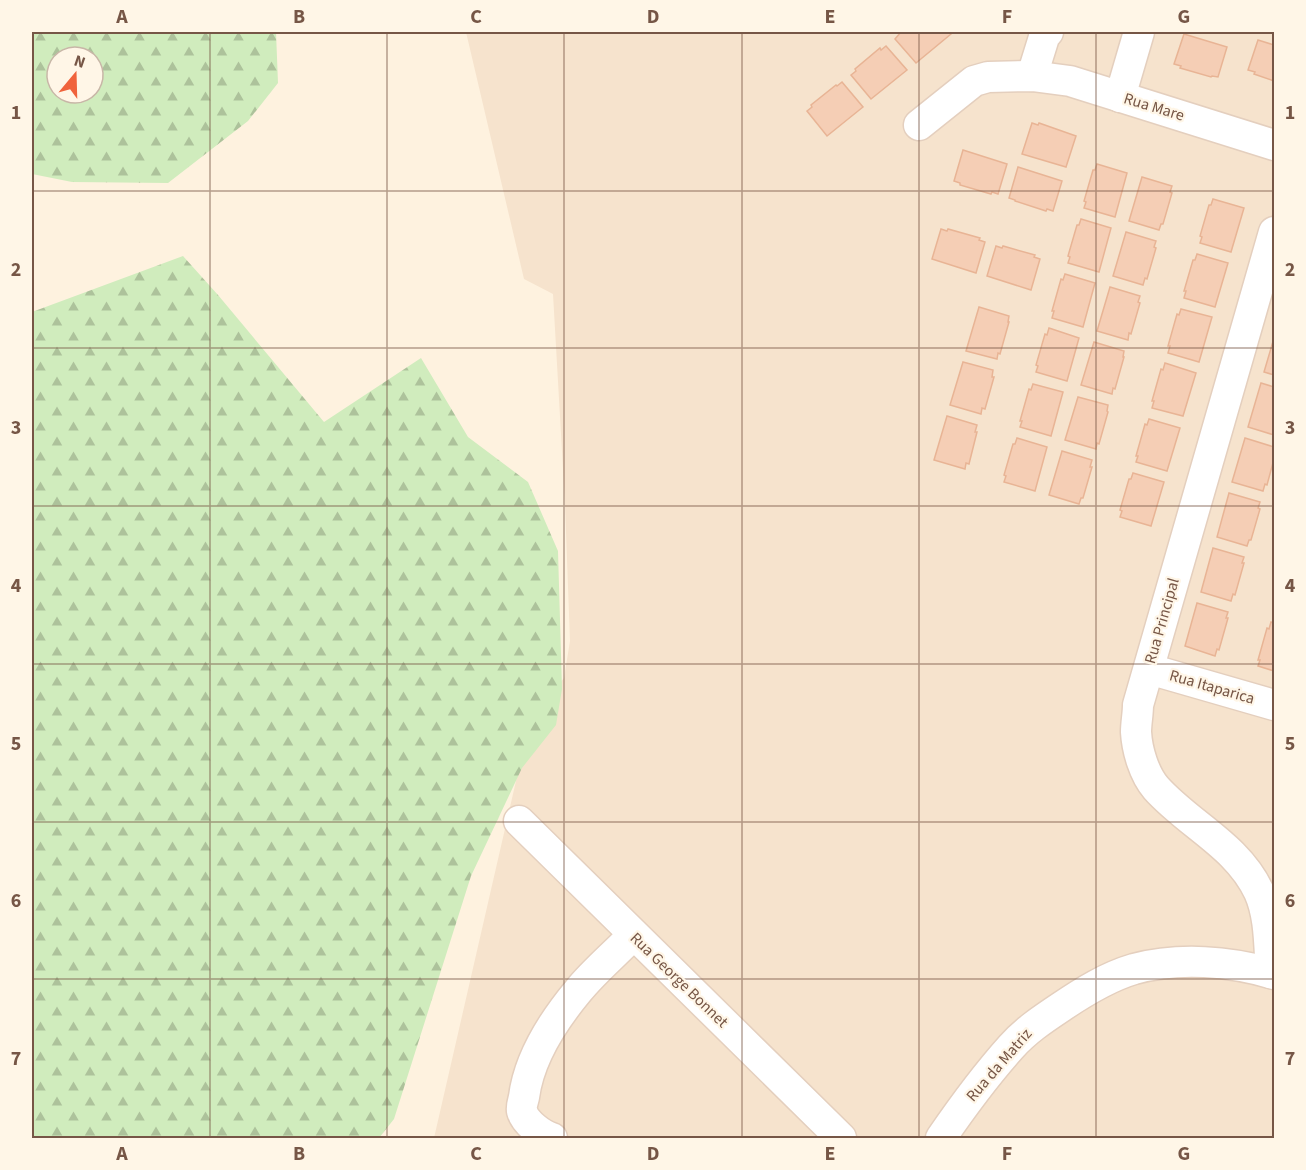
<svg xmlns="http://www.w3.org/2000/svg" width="1306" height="1170" viewBox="0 0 1306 1170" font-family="'Source Sans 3',sans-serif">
<defs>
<pattern id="forest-firs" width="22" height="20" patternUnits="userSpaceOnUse" patternTransform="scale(1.5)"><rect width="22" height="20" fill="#d0ecbd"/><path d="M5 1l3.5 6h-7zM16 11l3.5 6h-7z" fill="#adc29b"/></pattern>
</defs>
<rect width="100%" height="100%" fill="#fef2df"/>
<path fill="#f6e3cd" d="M466,32H1274V1138H434L530,720L564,678L570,641L565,504L553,294L524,279Z"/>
<g fill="url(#forest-firs)" fill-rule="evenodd">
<path d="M32,32H276L278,83L248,121L168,183L72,182L32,174ZM57,57H93V93H57Z"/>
<path d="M183,256L218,295L324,422L421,358L468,437L528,482L558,551L562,689L556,725L522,768L471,876L394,1119L379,1138H32V312Z"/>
</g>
<g fill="#f5ceb5" stroke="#e8b495" stroke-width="1.5">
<path d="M901,32H949L951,34L916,63L895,39Z"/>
<path d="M1184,34L1227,47L1218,77L1212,76L1211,77L1180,68L1181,66L1174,64Z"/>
<path d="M1258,40L1274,45V81L1254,74L1255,72L1248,70Z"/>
<path d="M886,46L907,70L871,99L851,75L856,71L855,69L880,48L881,50Z"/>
<path d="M842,82L863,107L827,136L807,111L812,107L811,105L836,85L837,86Z"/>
<path d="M1032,123L1038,125L1039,123L1076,136L1066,167L1022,154Z"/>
<path d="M963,150L1007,164L998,194L992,192L991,194L960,185V183L954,181Z"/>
<path d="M1097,164L1127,173L1115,217L1084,208L1086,202L1084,201L1093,170H1095Z"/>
<path d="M1018,167L1062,181L1053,211L1047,209L1046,211L1015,201V200L1009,198Z"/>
<path d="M1142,177L1172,186L1170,192L1172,193L1163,224H1161L1159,230L1129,221Z"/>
<path d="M1213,199L1244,208L1231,252L1200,243L1202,237L1200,236L1209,205H1211Z"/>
<path d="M1081,219L1111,228L1099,272L1068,263L1070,257L1068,256L1077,225H1079Z"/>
<path d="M941,229L947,231L948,229L980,238L979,240L985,242L976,273L932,259Z"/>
<path d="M1126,232L1156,241L1154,247L1156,248L1147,279L1145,278L1143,285L1113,276Z"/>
<path d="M996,246L1002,248L1003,246L1035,255L1034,257L1040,259L1031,290L987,276Z"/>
<path d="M1197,254L1228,263L1215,307L1184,298L1186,291H1184L1193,260H1195Z"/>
<path d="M1065,274L1095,283L1083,327L1052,318L1054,311H1052L1061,279L1063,280Z"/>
<path d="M1110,287L1140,296L1138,302L1140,303L1131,334L1129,333L1128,340L1097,331Z"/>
<path d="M979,307L1009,316L1008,322H1009L1000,354L998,353L997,359L966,351Z"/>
<path d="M1181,309L1212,317L1199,362L1168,353L1170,346H1168L1177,314L1179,315Z"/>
<path d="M1049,328L1079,338L1067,381L1036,372L1038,366L1036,365L1045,334L1047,335Z"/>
<path d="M1274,338V375L1264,372Z"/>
<path d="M1094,342L1124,351L1123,357H1124L1115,389L1113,388L1112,394L1081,385Z"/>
<path d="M963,362L993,370L992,377H994L985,409L982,408L981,414L950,405Z"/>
<path d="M1165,363L1196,373L1183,416L1152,408L1154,401H1152L1161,369L1163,370Z"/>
<path d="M1261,383L1274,387V435L1248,427Z"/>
<path d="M1033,384L1063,392L1051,436L1020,427L1022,421H1020L1029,389L1031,390Z"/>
<path d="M1078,397L1108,405L1107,411L1108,412L1099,444L1097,443L1096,449L1065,440Z"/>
<path d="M947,416L977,425L975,432H977L969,464L966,463L965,469L934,460Z"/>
<path d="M1149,419L1180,428L1167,471L1136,462L1138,456H1136L1145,424L1147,425Z"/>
<path d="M1017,438L1047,447L1035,491L1004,482L1006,476L1004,475L1013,444H1015Z"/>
<path d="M1245,438L1274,447V459L1267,485L1265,484L1263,491L1232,482Z"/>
<path d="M1062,451L1092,460L1090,467H1092L1083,498H1081L1079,504L1049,495Z"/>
<path d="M1133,473L1164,482L1151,526L1120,517L1122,511L1120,510L1129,479H1131Z"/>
<path d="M1229,493L1260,502L1258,508L1260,509L1251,540H1249L1247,546L1217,537Z"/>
<path d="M1213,548L1244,557L1242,563H1244L1235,595L1233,594L1231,601L1201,592Z"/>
<path d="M1197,603L1228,612L1226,618H1228L1219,650L1217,649L1215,656L1185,646Z"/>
<path d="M1271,622L1274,623V671L1258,666L1260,660H1258L1267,628L1269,629Z"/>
</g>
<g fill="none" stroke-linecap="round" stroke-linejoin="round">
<g stroke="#e4cfbe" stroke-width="33">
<g id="minor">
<path d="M1032,76L1045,34L1048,32"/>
<path d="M1120,97L1139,32"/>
<path d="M919,125L974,81L988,77L1032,76L1070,81L1274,145"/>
<path d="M1149,669L1274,705"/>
<path d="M519,821L841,1138"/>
<path d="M1271,973C1269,947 1270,916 1259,892C1237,845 1189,825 1156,788C1144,774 1137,750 1136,732C1136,723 1138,714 1138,705L1274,232"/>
<path d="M552,1138C542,1135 525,1123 522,1111C521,1107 523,1101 524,1097C529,1058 553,1021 578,991C594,971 615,954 633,935"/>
<path d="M941,1138C963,1106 985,1076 1011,1047C1025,1031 1043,1019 1061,1007C1083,992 1107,977 1134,969C1179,957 1230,961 1274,974"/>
</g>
</g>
<use href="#minor" stroke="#fff" stroke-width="30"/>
</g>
<path fill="none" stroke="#765646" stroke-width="1.5" stroke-opacity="0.55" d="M210,32V1138M387,32V1138M564,32V1138M742,32V1138M919,32V1138M1096,32V1138M32,191H1274M32,348H1274M32,506H1274M32,664H1274M32,822H1274M32,979H1274"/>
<g text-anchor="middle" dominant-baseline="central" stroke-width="4.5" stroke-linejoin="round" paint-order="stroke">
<g font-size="16" fill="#765646" stroke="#fff6e7">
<text transform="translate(1154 107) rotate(17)">Rua Mare</text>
<text transform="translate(1162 621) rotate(-74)">Rua Principal</text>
<text transform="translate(1212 687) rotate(16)">Rua Itaparica</text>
<text transform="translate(679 980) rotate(44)">Rua George Bonnet</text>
<text transform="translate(999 1065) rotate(-49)">Rua da Matriz</text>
</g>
</g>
<rect width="1306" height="1170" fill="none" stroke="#fff6e7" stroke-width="66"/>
<g transform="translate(75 75) rotate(19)"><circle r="28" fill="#fff6e7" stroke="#c8b6a7" stroke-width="1.5"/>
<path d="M0-4.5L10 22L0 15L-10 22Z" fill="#f0633c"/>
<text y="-9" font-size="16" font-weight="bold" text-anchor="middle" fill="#765646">N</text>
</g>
<rect x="33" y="33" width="1240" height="1104" fill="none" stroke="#765646" stroke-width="2"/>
<g font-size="20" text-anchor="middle" font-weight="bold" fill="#765646">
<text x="122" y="23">A</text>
<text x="299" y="23">B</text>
<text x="476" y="23">C</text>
<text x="653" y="23">D</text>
<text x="830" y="23">E</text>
<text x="1007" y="23">F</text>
<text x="1184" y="23">G</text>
<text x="16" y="119">1</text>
<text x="1290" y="119">1</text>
<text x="16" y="276">2</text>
<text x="1290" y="276">2</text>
<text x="16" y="434">3</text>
<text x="1290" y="434">3</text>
<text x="16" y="592">4</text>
<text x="1290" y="592">4</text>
<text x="16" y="750">5</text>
<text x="1290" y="750">5</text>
<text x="16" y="907">6</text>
<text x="1290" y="907">6</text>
<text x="16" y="1065">7</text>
<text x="1290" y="1065">7</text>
<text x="122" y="1160">A</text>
<text x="299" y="1160">B</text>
<text x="476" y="1160">C</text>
<text x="653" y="1160">D</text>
<text x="830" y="1160">E</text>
<text x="1007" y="1160">F</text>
<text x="1184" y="1160">G</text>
</g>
</svg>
